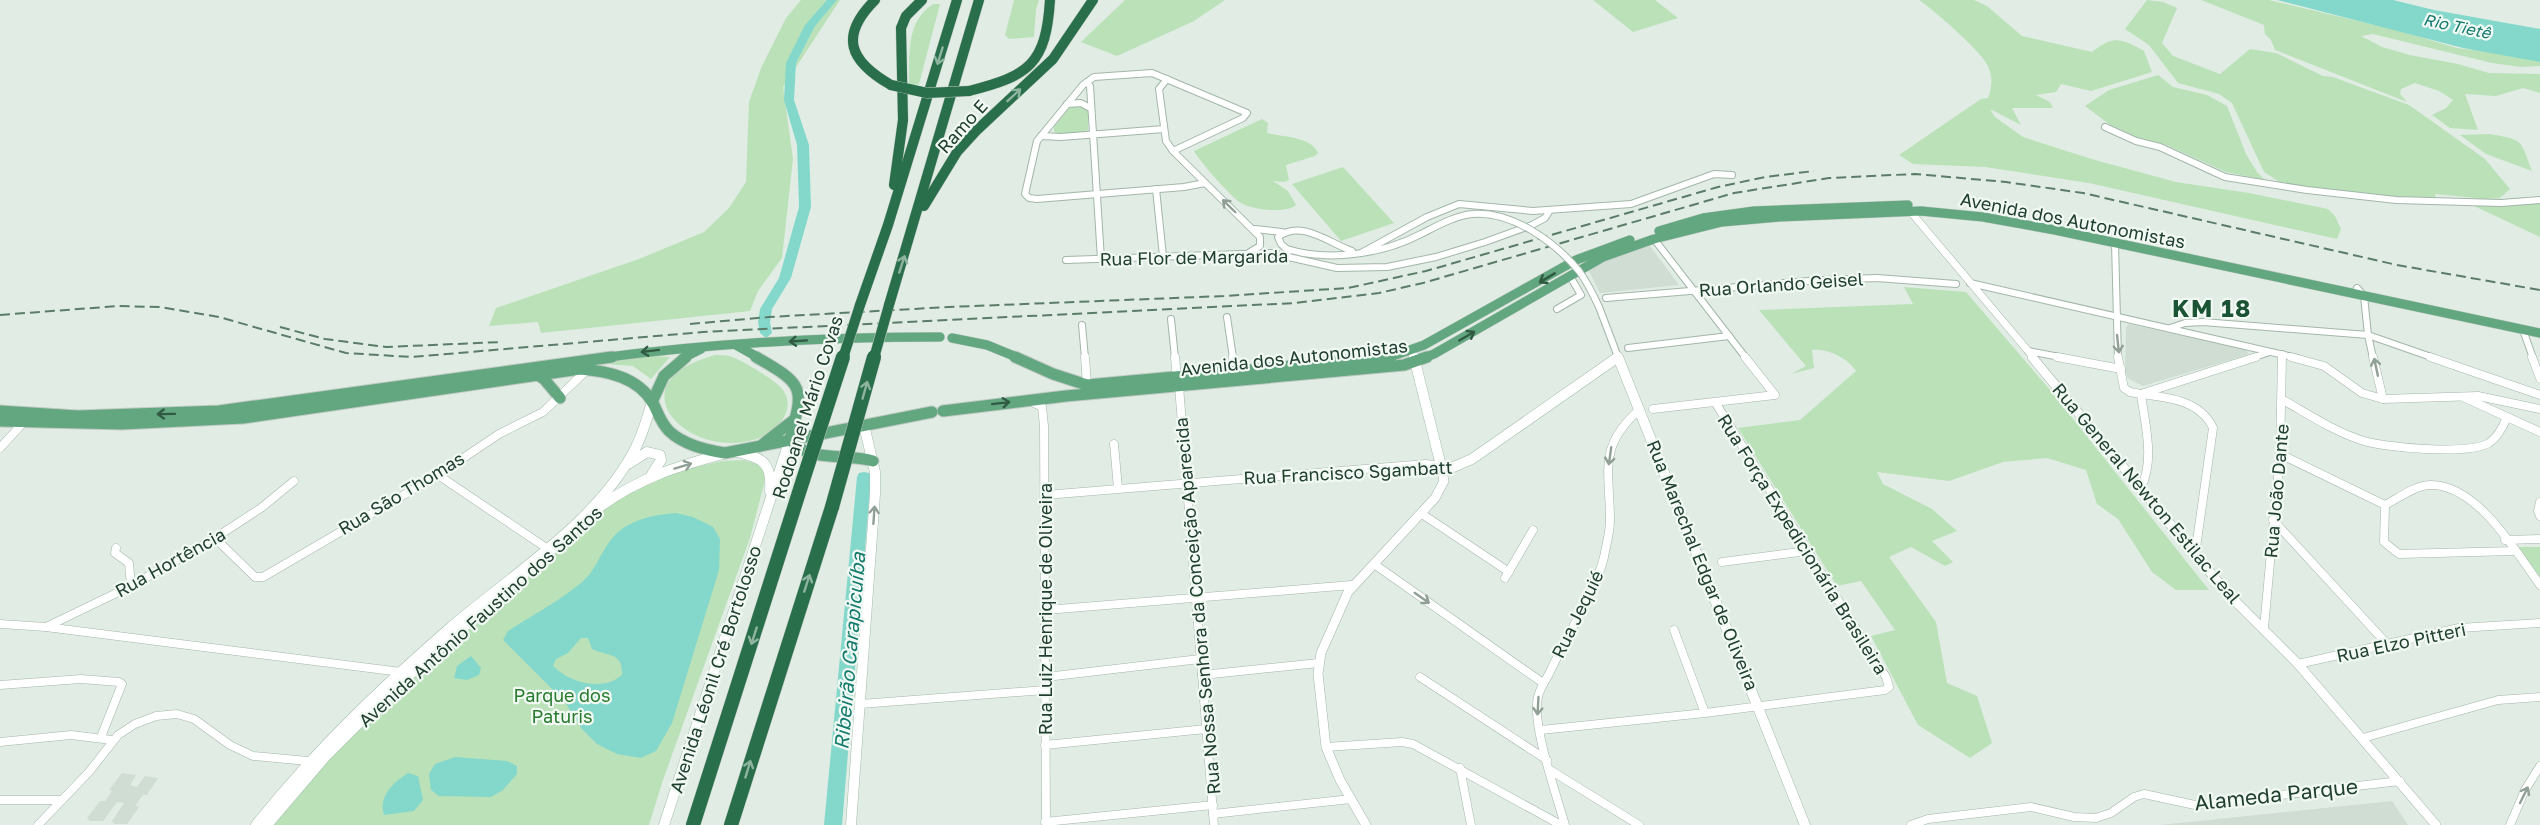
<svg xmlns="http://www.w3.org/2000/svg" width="2540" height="825" viewBox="0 0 2540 825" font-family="'Golos Text',sans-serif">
<rect width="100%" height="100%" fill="#e1ede4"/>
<g fill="#cfddd3">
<path d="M1650,246L1679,285L1600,293L1588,269L1612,257Z"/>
<path d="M2129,324L2244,349L2249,353L2247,355L2143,386L2129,379L2125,373L2126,327Z"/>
<path d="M122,773L136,775L130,785L137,787L145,776L158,778L147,795H143L135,806L139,807L127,824H114L112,821L124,803L117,802L103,821H90L87,818L100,801H105L112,791L109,790Z"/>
<path d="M2392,801L2408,825H2160Z"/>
</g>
<g fill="#bae1b8">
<path d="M801,0H840L783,87L793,159L782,258L758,291L750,311L541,333L538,322L489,326L496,308L639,259L704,232L729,208L746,182L749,102L761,68L786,18Z"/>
<path d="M1014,0H1039L1036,9L1034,37L1009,39L1005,35Z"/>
<path d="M1125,0H1225L1194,21L1117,56L1081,42Z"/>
<path d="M1593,0H1655L1678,18L1633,32Z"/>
<path d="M1919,0H1974L1987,6L2022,36L2092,52C2113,35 2121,38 2144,51L2152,72L2091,91L2061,84L2056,92L2036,95L2050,102L2053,108H2012L2021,125L1990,109L1995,117L2023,137L2095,160L2176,182L2249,193L2328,209L2335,216L2341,229L2337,239L2089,183L1985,167L1913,164L1899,155L1981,99L1988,98C1992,87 1993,78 1988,66C1982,52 1933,9 1919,0Z"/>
<path d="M2147,0L2163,2L2177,8L2162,43L2173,56L2220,74L2250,49L2276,53L2323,76L2333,77L2409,105L2485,159L2510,189L2500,198L2485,199L2435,194L2436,199L2400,198L2324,190L2281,183L2264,172L2232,103L2219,94L2178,83L2149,45L2125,29Z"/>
<path d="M2201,0H2269L2400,31L2457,48L2540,58V66L2521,67L2492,63L2373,34L2361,36L2382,47L2410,55L2458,64L2489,73L2540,74V93L2523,88L2496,96L2465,94L2478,130L2450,128L2432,115L2446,108L2453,100L2439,91L2415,83L2401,89L2400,94L2407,102L2275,50L2271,40L2265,34L2264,25Z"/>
<path d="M933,4H940L919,84L909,86C910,54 905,23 933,4Z"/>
<path d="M2158,75L2173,87L2207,95L2227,106L2246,154L2257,172L2265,180L2226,172L2164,144L2136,137L2109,124L2085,106L2109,90Z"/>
<path d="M1080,105L1088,110V130C1080,135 1062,136 1054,132V127L1069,108Z"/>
<path d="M1262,119L1268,123L1267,133C1283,137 1311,136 1318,153L1315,156L1286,165L1289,180L1284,182L1273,181L1288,191L1296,205C1286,214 1248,210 1238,201C1227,192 1201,163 1194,151Z"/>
<path d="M2490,134C2524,140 2520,139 2532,171L2486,154L2460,135Z"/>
<path d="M1343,167L1394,223L1341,241L1292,184Z"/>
<path d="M2540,203V237L2472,205Z"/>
<path d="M1904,287L1966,292L2050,390L2209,590H2176L2152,572L2118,519L2097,504L2086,470L2047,458L2003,462L1949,481L1877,472L1883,484L1932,509L1957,531L1932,541L1953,562L1945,566L1911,547L1889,557L1936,622L1947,683L1977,696L1992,743L1970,758L1918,725L1871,636L1895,630L1861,581L1837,586L1738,428L1800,420L1856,371C1848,358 1827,348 1812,350L1814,368L1791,374L1806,366L1759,310L1913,304Z"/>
<path d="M715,355C720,355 725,355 729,356C739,358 778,382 783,390C795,407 782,426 766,435C695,469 607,384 715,355Z"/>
<path d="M652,356L670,357L651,379L633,366L591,363Z"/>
<path d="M744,460L757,464L765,473L764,484L750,538L663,780L649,825H273L303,785L373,710L621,493L683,470L722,461Z"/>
<path d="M2517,547H2540V577Z"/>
</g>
<g fill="#84d8cb" fill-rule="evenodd">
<path d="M2277,0H2393L2434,10L2540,29V62L2463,48Z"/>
<path d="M676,513L693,517L713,527L720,539L719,570L672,723L656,751L641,758L617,754L597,744L582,729L565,702L503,640L508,631C533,615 559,601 581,583C595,572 600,554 610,541C626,520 651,515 676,513ZM581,638H588L592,649C609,657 623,652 622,675C603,692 570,683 553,666L556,659L568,653Z"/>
<path d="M471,656L481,668L479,675L467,680L454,678L457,666Z"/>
<path d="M455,757L507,761L517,766V774L503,790L491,797L439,796L431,790L429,774L435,764Z"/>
<path d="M408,773L418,776L423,800L414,811L384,815C378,796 393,783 408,773Z"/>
</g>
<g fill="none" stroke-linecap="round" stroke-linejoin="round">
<g fill="#84d8cb" fill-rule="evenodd">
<path d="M827,0H837L815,26L796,63L794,100L809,145L811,207L791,278L772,309L770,322L772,333L766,338L760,333L758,322L760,309L779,278L799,207L797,145L784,100L786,63L805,25Z"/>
<path d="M864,472L869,473L871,477L842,825H824L857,477L859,473Z"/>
</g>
<g stroke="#a3b6aa" stroke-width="8">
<g id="minor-far1">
<path d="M1167,79L1159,89L1166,141L1173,151L1260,237V246L1250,252"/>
<path d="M1087,82L1090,86L1101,259"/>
<path d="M1067,104L1081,103L1090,108"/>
<path d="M2105,127L2136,141L2160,147L2225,177L2307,190L2396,200L2501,203L2540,200"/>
<path d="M1041,136L1061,137L1164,129"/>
<path d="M1173,151L1243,118L1247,113L1152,73L1094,77L1083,85L1037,141L1025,194L1029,198L1037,199L1184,187L1205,183"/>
<path d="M1156,189L1163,256"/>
<path d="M1255,229L1282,232"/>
<path d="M1654,239L1746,358"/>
<path d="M2115,243L2118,358"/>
<path d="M1287,249C1329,262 1383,254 1421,234"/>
<path d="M1289,251L1281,244L1278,237C1301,219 1329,243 1352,251"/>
<path d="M1363,252L1427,217L1459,204L1533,211L1631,204L1714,174L1732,175"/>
<path d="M1066,260L1271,253L1337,268L1387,267L1436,257L1485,242L1532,225L1545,218L1550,210"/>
<path d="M1970,283L2297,358"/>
<path d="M2357,288L2364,296L2368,335L2373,358"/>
<path d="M1606,298L1821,280L1877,278L1956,284"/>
<path d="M1599,307L1618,357"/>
<path d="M1557,309L1581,295L1570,276"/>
<path d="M1227,317L1233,358"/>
<path d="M1171,319L1175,358"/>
<path d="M1082,325L1085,358"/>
<path d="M2170,328L2185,323L2203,322L2368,335L2434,358"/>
<path d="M2523,330L2533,358"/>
<path d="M1628,348L1729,336"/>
<path d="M2028,351L2065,358"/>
<path d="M2251,358L2270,352"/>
<path d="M2282,358V354"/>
</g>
</g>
<g stroke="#a3b6aa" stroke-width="9">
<g id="minor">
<path d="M1085,357L1087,385"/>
<path d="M1175,357L1177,378"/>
<path d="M1233,357L1235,373"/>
<path d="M2057,357L2121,369"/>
<path d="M2118,357L2124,388L2130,392L2141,394C2145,425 2155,459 2141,488"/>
<path d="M2291,357L2324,366L2362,393L2383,399L2478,396L2540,409"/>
<path d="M2373,357L2383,399"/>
<path d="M2430,357L2540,395"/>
<path d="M2532,357L2540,378"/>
<path d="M1179,386L1214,825"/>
<path d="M2144,393L2256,357"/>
<path d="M2141,394C2168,397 2201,401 2213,428L2195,555"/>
<path d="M2463,397L2540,432"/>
<path d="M2283,400C2308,414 2333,431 2361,440C2383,448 2469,455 2489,443C2498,437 2503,427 2507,417"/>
<path d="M1032,402L1042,407L1044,426L1046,825"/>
<path d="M1653,409L1775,395L1745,357"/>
<path d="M1114,444L1118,488"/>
<path d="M0,448L23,423"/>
<path d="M2280,454L2385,505"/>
<path d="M438,475L545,547"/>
<path d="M1045,495L1426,464L1441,466"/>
<path d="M2540,502L2538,511L2540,516"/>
<path d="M2385,505C2399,498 2415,485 2431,485C2478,485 2516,552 2540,585"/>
<path d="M2385,505L2384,542L2399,554L2514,551"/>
<path d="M1422,514L1509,572"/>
<path d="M2273,520L2387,644"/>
<path d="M215,538L255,577H263L438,475L499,434L543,412L587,370"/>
<path d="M2505,540L2540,539"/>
<path d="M116,548L115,553L129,563L131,586"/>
<path d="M1722,562L1808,551"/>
<path d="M1374,564L1543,683"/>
<path d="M1505,578L1533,530"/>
<path d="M1046,610L1352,585"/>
<path d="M0,624L46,627L131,586L215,538L261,508L294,481"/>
<path d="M46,627L401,672"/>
<path d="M2264,628L2280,454L2282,357"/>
<path d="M1674,630L1705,713"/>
<path d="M2298,664L2459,628L2540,623"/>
<path d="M1202,675L1319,663"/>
<path d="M1046,677L1200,659"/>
<path d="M1420,677L1547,760"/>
<path d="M0,685L81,679L119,682L122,684L101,737"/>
<path d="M860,704L1045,690"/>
<path d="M1541,730L1705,713L1885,690L1889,687L1886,677L1715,402"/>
<path d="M2363,738L2498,700L2540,697"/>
<path d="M0,742L71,735L112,740"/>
<path d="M1045,745L1206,729"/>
<path d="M1326,747L1402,742L1413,744L1561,825"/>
<path d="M1460,768L1471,825"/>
<path d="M1550,770L1639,825"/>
<path d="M0,800H62"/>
<path d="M1213,814L1351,799"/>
<path d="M1045,822L1213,805"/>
<path d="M38,825L89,772L118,735L135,724L156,716L177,714L194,719L230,745L253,756L308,761"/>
<path d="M1565,825C1557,796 1531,724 1538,697C1540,688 1546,680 1550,672C1565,638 1596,591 1604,557C1606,545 1610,533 1610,521C1610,470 1597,447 1640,409"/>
<path d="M1911,825L1928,819L2031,807L2074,817L2096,818L2111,813L2134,797L2144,794L2195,805L2400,781"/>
<path d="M2510,825L2525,790L2540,766"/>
</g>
</g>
<g stroke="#a3b6aa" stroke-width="8">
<path id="tertiary-far1" d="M1910,211L2034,358"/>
</g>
<g stroke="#a3b6aa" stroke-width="10">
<g id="tertiary">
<path d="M2032,357L2229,595L2298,664L2436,825"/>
<path d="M1366,825L1340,780L1326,747L1318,674L1321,653L1348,592L1435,498L1444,481L1441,466"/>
</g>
</g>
<g stroke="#a2bdab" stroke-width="9">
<path id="secondary-far1" d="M1616,358H1618"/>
</g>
<g stroke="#a2bdab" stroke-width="11">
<g id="secondary">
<path d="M1414,357L1441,466L1451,468L1472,459L1618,357L1805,825"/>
<path d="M737,452C763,458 772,463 770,491"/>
<path d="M628,464L647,452L660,455L661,460L652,474"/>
<path d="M256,825C314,752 380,689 450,628C511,575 597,523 635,449C643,434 647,418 652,402"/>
<path d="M267,825L325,757L389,693L601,506C639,478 678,466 723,454"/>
<path d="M664,825L790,439"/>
<path d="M851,825L875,494V472L864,425"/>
</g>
</g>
<g stroke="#c1cac4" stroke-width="10">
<g id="primary-far1">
<path d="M1659,231L1703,218L1754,211L1908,205"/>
<path d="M952,338L987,345L1019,358"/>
<path d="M736,345L759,358"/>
<path d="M601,358C713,343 827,337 940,337"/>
<path d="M683,358L701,349"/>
<path d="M1387,358L1424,345L1576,260L1630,240"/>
<path d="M1423,358L1434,354L1603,257L1654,239L1722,222L1779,217L1921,211L1983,217L2055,230L2540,333"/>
</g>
</g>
<g stroke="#c1cac4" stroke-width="13">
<g id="primary">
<path d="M756,357C805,385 804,387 790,439C806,463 847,453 873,461"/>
<path d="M1015,357L1053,374L1087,385L1391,357"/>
<path d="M536,374L544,379L560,398"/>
<path d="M652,402L664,376L686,357"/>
<path d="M0,411L78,416L219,411L612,357"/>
<path d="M943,411L1066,396L1404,365L1427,357"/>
<path d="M0,421L122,424L243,418L580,369C607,371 638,377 653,403C658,413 661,423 669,431C684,445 705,450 725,453L932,412"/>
<path d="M763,444L795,419"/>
</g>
</g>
<g stroke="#c1cac4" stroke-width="11">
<g id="motorway-far1">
<path d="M875,0C839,36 849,61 891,85"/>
<path d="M969,91C1029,76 1046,64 1050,0"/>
<path d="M894,185L903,120L901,28L906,16L922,0"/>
<path d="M924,206L957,152L977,130L1053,59L1093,0"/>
<path d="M860,305L888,225L957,0"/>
<path d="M889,305L979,0"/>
</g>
</g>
<g stroke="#c1cac4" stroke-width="15">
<g id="motorway">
<path d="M693,825L803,480"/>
<path d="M731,825L832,507"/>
</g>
</g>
<use href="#minor-far1" stroke="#fff" stroke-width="6"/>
<use href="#minor" stroke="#fff" stroke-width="8"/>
<use href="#tertiary-far1" stroke="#fff" stroke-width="7"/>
<use href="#tertiary" stroke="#fff" stroke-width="9"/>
<use href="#secondary-far1" stroke="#fff" stroke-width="8"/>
<use href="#secondary" stroke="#fff" stroke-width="10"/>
<use href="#primary-far1" stroke="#62a780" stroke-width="9"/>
<use href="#primary" stroke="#62a780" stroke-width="11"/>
<use href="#motorway-far1" stroke="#296f4b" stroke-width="10"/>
<use href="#motorway" stroke="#296f4b" stroke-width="14"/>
<g stroke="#5a7c69" stroke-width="2" stroke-dasharray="10 5" stroke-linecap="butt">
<path d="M0,315L119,306L160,307L219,317L346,353L412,357L703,332L1295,303L1379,293L1423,283L1734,193L1829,178L1915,174L2006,182L2083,193L2397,265L2540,290"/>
<path d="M690,324L769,317L949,307L1224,296L1348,288L1426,271L1718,187L1765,177L1814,171"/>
<path d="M280,327L325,339L386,347L502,342"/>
</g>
<g stroke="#a3b6aa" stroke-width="8" stroke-linecap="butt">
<path id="minor-bridge" d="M1421,234C1437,226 1454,216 1472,214C1511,210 1555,242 1579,271C1587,282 1593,294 1599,307"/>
</g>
<g stroke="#c1cac4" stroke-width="11" stroke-linecap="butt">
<g id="motorway-bridge-far1">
<path d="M891,85L927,93L969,91"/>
<path d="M843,358L860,305"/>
<path d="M874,358L889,305"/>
</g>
</g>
<g stroke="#c1cac4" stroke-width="15" stroke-linecap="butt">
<g id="motorway-bridge">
<path d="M803,480L843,357"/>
<path d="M832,507L874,357"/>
</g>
</g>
<use href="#minor-bridge" stroke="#fff" stroke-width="6"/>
<use href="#motorway-bridge-far1" stroke="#296f4b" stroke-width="10"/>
<use href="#motorway-bridge" stroke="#296f4b" stroke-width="14"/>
</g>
<defs><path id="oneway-shaft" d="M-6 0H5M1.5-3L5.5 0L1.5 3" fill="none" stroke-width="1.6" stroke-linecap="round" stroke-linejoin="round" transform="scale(1.5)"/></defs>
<g stroke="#8eb4a0">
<use href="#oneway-shaft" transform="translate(940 56) rotate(107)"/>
<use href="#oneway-shaft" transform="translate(1014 95) rotate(-43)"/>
<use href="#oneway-shaft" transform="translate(902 264) rotate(-72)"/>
<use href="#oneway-shaft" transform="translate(865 390) rotate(-74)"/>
<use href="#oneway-shaft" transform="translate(807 583) rotate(-72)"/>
<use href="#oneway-shaft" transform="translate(754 636) rotate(108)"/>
<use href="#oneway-shaft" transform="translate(748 769) rotate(-73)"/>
</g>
<g stroke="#90a096">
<use href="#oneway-shaft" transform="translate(1229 206) rotate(-136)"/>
<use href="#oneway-shaft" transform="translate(2118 344) rotate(84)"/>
<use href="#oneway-shaft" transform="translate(2376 367) rotate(-102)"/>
<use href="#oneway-shaft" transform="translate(1610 456) rotate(98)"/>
<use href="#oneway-shaft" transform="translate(683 466) rotate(-17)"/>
<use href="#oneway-shaft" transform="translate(874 515) rotate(-86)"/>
<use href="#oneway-shaft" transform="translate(1422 598) rotate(35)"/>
<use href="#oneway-shaft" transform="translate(1538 706) rotate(93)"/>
<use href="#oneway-shaft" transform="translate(2524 795) rotate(-64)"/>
</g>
<g stroke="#305a42">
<use href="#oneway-shaft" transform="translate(1547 278) rotate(149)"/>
<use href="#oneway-shaft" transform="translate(1467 336) rotate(-30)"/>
<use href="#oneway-shaft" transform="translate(798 341) rotate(176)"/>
<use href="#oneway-shaft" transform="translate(650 351) rotate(173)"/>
<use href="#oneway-shaft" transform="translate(1001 403) rotate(-7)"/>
<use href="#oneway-shaft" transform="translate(166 414) rotate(179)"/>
</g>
<g text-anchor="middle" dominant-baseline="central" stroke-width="4.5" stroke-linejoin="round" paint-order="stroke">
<g font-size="16" font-style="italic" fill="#147c6e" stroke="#f2f9f4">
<text transform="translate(2457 26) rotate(12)">Rio Tietê</text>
</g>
<g font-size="18" fill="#20402e" stroke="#f2f9f4">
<text transform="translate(962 126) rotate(-48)">Ramo E</text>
<text transform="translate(2073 220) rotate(11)">Avenida dos Autonomistas</text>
<text transform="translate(1194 257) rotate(-1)">Rua Flor de Margarida</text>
<text transform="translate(1781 284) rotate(-4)">Rua Orlando Geisel</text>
<text transform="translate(1294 357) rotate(-6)">Avenida dos Autonomistas</text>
<text transform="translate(807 407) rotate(-72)">Rodoanel Mário Covas</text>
<text transform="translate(1348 472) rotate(-3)">Rua Francisco Sgambatt</text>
<text transform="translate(2276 491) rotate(-85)">Rua João Dante</text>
<text transform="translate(401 493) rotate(-31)">Rua São Thomas</text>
<text transform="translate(2147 493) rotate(50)">Rua General Newton Estilac Leal</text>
<text transform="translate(1803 544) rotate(58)">Rua Força Expedicionária Brasileira</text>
<text transform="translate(170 562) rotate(-29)">Rua Hortência</text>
<text transform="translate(1703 565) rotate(68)">Rua Marechal Edgar de Oliveira</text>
<text transform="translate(1197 606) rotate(-95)">Rua Nossa Senhora da Conceição Aparecida</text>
<text transform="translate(1045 609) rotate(-90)">Rua Luiz Henrique de Oliveira</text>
<text transform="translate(1577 614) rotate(-64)">Rua Jequié</text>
<text transform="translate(480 616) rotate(-42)">Avenida Antônio Faustino dos Santos</text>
<text transform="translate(2401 642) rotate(-12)">Rua Elzo Pitteri</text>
<text transform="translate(715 669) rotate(-72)">Avenida Léonil Cré Bortolosso</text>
</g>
<g font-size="18" fill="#267b2d" stroke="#f2f9f4">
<text x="562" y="695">Parque dos<tspan x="562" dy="21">Paturis</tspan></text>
</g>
<g font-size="20" font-style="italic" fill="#147c6e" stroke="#f2f9f4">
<text transform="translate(849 651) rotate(-85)">Ribeirão Carapicuíba</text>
</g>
<g font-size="21" fill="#20402e" stroke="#f2f9f4">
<text transform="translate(2276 794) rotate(-6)">Alameda Parque</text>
</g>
<g font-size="24" font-weight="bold" letter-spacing="1.5" fill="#1a5434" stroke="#f2f9f4">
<text x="2212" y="307">KM 18</text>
</g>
</g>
</svg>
